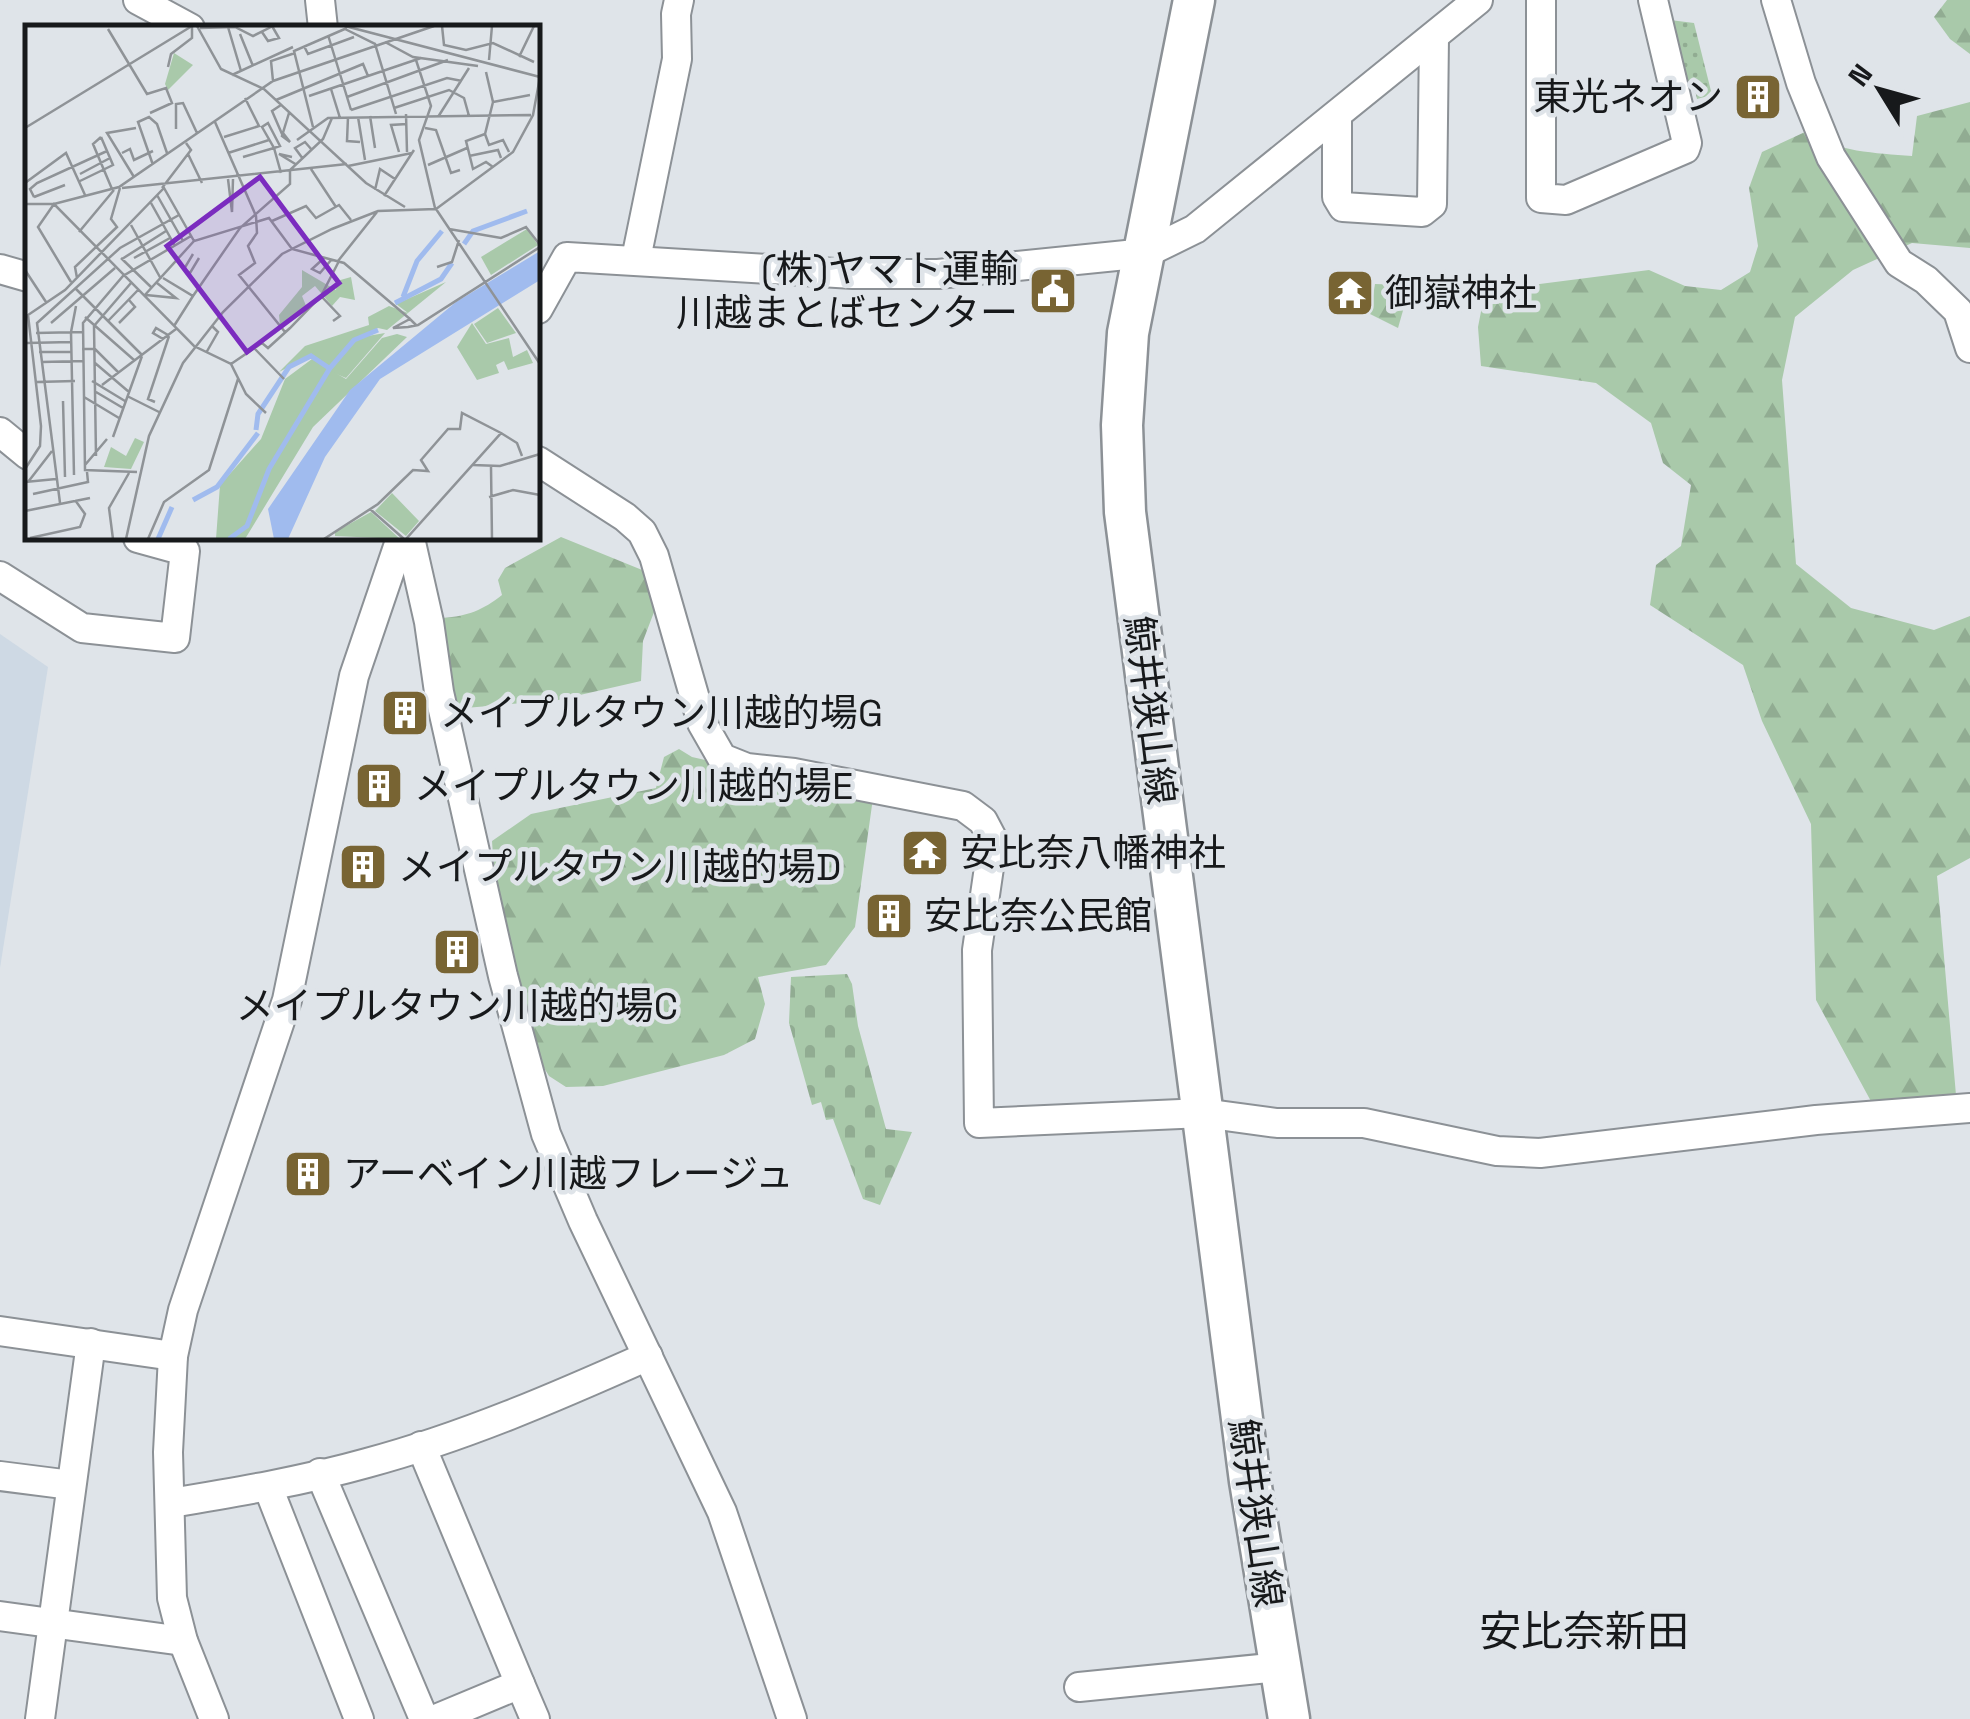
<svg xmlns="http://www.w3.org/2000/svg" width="1970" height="1719" viewBox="0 0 1970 1719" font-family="'Space Grotesk','Noto Sans JP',sans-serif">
<defs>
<pattern id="forest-firs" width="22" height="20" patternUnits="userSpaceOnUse" patternTransform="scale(2.5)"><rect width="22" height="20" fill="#a9c9aa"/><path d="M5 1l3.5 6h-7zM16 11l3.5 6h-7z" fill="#91ac92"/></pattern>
<pattern id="cemetery-stones" width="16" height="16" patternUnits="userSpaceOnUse" patternTransform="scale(2.5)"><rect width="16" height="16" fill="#a9c9aa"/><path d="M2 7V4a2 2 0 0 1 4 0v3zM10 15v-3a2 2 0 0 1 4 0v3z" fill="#91ac92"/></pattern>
<pattern id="park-dots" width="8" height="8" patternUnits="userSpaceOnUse" patternTransform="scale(2.5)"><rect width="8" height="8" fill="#a9c9aa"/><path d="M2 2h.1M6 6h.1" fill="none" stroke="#91ac92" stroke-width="1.8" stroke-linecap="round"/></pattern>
</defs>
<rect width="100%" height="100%" fill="#dfe4e9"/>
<path fill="#ced9e4" d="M0,634L48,667L0,968Z"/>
<g fill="url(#forest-firs)">
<path d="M1947,0H1970V54L1950,39L1934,17Z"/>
<path d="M1970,102V248L1912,243L1853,270L1795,317L1782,380L1796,564L1851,608L1934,630L1970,616V858L1937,876L1956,1095L1873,1105L1816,1000L1811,824L1762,721L1743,665L1650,605L1656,565L1681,546L1691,485L1663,463L1651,423L1596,383L1481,366L1478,327L1485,291L1649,270L1685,286L1721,290L1750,272L1758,246L1749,188L1762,152L1805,132C1837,152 1875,153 1912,156L1917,116Z"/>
<path d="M1375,284L1405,285L1404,307L1398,328L1370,314Z"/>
<path d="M561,537L652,574L659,599L643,641L641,681L558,700L465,708L452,700L437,633L443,618C468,616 483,610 502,595L498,580L505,568Z"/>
<path d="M679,749L692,757L873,798L855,927L826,965L758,977L765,1004L755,1039L724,1055L603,1086L566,1087L549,1076L533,1050L495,887L492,841L531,814L656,788L664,757Z"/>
</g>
<path fill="url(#cemetery-stones)" d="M847,974L852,984L858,1026L886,1129L912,1132L880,1205L863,1199L833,1119L826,1120L821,1102L812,1105L789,1023L791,977Z"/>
<path fill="url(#park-dots)" d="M1670,20L1694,23L1712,95L1697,99L1694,86L1686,87Z"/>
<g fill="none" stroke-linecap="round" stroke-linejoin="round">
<g stroke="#8c9196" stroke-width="32">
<g id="street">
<path d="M138,0L190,28"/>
<path d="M320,0L323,28"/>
<path d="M1541,0V198L1566,200L1685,149L1687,143L1653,0"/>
<path d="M1776,0L1801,83L1831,157L1899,263L1926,280L1958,311L1970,348"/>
<path d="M1337,115V197L1343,207L1422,212L1432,204L1434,37"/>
<path d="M636,259L677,59L676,14L679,0"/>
<path d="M0,269L28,277"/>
<path d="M538,309L567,257L853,274H938L1146,253L1195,229L1478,0"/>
<path d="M0,432L28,455"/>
<path d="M538,461L625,517L642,532L654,556L702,723L722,758L747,768L794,773L963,806L983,821L993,840L977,950L979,1123L1203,1113L1277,1123H1364L1497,1151L1540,1153L1816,1120L1970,1108"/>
<path d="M410,538L429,622L439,692L503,976L546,1134L583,1221L722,1512L792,1719"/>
<path d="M0,576L82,628L175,638L185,551L138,538"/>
<path d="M0,1331L173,1356"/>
<path d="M421,1446L520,1684L436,1719"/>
<path d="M320,1473L424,1719"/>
<path d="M0,1476L71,1485"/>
<path d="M268,1487L359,1719"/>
<path d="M171,1503C237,1492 303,1481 367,1463C464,1437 556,1397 648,1356"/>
<path d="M0,1616L183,1641"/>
<path d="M520,1684L535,1719"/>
<path d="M1079,1687L1279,1667"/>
<path d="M40,1719L91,1343"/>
<path d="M214,1719L183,1641L172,1598L168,1452L173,1356L183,1310L287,1000L354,676L401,538"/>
</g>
</g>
<g stroke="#8c9196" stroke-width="45">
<path id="secondary" d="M1194,0L1128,333L1122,425L1125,512L1250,1481L1289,1719"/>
</g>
<use href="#street" stroke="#fff" stroke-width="28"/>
<use href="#secondary" stroke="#fff" stroke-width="40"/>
</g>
<defs>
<g id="building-square" transform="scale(2.5)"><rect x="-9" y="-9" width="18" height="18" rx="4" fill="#786433" stroke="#dfe4e9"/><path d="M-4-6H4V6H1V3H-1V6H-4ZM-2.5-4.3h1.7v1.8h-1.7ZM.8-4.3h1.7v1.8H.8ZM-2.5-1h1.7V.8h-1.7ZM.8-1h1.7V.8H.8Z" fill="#fff"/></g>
<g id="civic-square" transform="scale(2.5)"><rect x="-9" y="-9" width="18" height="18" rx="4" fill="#786433" stroke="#dfe4e9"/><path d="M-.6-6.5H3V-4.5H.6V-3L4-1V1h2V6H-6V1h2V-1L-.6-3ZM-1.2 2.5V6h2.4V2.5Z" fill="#fff"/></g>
<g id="temple-square" transform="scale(2.5)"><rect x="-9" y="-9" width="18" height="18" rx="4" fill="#786433" stroke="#dfe4e9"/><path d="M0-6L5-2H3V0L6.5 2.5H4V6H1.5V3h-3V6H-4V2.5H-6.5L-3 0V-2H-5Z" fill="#fff"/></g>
</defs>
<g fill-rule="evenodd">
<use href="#building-square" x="1758" y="97"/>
<use href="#civic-square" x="1053" y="291"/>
<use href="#temple-square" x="1350" y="293"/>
<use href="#building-square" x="405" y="713"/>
<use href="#building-square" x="379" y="786"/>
<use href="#temple-square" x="925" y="853"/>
<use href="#building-square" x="363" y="867"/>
<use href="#building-square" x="889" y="916"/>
<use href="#building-square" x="457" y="952"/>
<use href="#building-square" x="308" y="1174"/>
</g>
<g text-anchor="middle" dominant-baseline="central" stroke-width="9" stroke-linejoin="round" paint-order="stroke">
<g font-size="38" fill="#17191b" stroke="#dfe4e9" text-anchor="start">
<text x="1723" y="97" text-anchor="end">東光ネオン</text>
<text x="1018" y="269" text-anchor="end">(株)ヤマト運輸<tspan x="1018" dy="44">川越まとばセンター</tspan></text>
<text x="1385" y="293">御嶽神社</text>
<text x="440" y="713">メイプルタウン川越的場G</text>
<text x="414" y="786">メイプルタウン川越的場E</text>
<text x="960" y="853">安比奈八幡神社</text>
<text x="398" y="867">メイプルタウン川越的場D</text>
<text x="924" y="916">安比奈公民館</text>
<text x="457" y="1006" text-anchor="middle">メイプルタウン川越的場C</text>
<text x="343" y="1174">アーベイン川越フレージュ</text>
</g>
<g font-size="38" fill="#17191b" stroke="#dfe4e9">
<text transform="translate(1150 710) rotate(83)">鯨井狭山線</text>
<text transform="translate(1256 1513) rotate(82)">鯨井狭山線</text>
</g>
<g font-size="42" fill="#17191b" stroke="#dfe4e9">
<text x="1584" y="1631">安比奈新田</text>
</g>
</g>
<g transform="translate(25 25)">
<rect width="515" height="515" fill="#dfe4e9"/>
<path d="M149,28L168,40L143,65L140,59ZM447,298L461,319L484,313L488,332L502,325L508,338L483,345L479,336L471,340L474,348L452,355L432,322Z" fill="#a9c9aa"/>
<path d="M277,245L311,265L312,256L326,252L330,275L315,272L307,281L290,261L277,271L282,283L255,301L254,290L277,262ZM421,257L362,305L353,303L331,313L360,308L321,353L304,346L310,337L303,342L285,331L254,347L280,321L344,300L343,292L364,281L383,288L371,279ZM110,413L119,417L106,444L79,442L86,422L101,431Z" fill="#a9c9aa"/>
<path d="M372,309L382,312L288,402L220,514H191L195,460L236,414L260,354L287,334L321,354L357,313ZM367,468L394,496L381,511L350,486ZM346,487L375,514L310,511V507Z" fill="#a9c9aa"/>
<path d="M502,204L513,220L466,250L456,232ZM473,283L491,308L462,318L449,299Z" fill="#a9c9aa"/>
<path d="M515,226V255L355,354L300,432L263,514H249L243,484L325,365L431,277Z" fill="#a0bbee"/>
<path fill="none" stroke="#a0bbee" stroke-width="5" d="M439,219L448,206L502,186M378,272L392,236L417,206M370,278L416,254L427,238M231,405L233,389L264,342L286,331L304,343M168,475L192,462L233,408M133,514L147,482M204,514L222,501L244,444L305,343L329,315L353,305"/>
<path fill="none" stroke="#8f9397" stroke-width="2.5" d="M172,1L196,44L239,64L341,158L380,182M320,1L515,52M417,1L419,20L441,25L468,18L509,37M203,2L216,46M175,3L210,2L228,11L248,1M83,4L122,69L141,63L147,78L125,88M320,4L350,19L371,89M237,7L243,16L254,13L247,1M215,9L228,41M303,10L326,85M360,17L388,32L453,41M279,21L283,29L329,12M494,32L509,1M391,35L406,81L394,115L410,183M464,35L467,1M143,42L146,29L167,13V2M461,47L468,77L460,109L441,116L448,144L461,137L468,142M207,50L268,22M515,52L508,90L488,127L411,184L515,339M248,56L246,36L270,28M306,64L315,93M284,71L396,33M322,72L423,35M251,75L338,39L343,51M468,77L505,70M256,80L247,86L257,109M369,83L424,65L439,73L444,91M326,85L422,53L437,56M381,89L382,127M345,91L350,123M323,92L322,116L335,117M333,92L340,135M413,92L444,43M190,97L231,191L232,208L223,221L230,238L214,250L260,307M288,102L269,26L322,3M0,103L167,1M400,103L411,105L426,148L435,145M151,104V79L158,78L172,108M258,108L265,117L257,111L264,88M460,109L464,120L478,115L484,127M76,112L68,119L87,164M199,112L234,101L220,73M272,115L303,93L506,90M374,127L366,100L382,99M97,128L105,124L109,135L128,126M203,128L244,115M163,129L177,158M444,131L473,125L476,133M218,132L249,123L255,121L243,98L237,102L249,123L256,148M267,132L254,129L272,140M278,134L270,123L280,117L287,125M128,140L113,97L124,92L132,99L142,128M403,140L442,123M323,141L387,128M286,144L311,182M55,149L85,133M109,152L82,108L111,103M203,154L207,187L208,154M55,156L88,140L76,112M0,158L41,128L60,170M97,163L322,139M137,163L166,125L161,118M350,165L355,144L370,154M132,170L158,216M359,171L389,125M9,172L5,164L12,158L82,126M9,172L40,160M126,178L150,221M0,179H29L94,162L248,56L409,1M247,196L281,181L291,193L314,180L326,195M106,200L136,254M424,204L476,213L501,202L515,220M54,207L89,165M168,229L159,244L165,248L174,233M96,233L127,263M109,233L145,213M299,233L287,244L295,248L307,234M97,234L141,206M313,236L352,187M412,242L427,237L434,215M0,245L21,277M52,253L50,242L92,202L86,194L95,163M138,253L168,271L215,203L265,159V145L298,114L307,93M46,257L13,202L29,179L169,321L206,339L221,369L241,388M51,264L117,330M121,270L151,273L132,258M119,271L169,216L244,193L267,224L319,238L385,294M296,271L315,291L308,296M60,292L109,335M83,296L113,265M26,298L90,243M94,298L110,282L104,275M391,300L385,294L368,303L383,302L393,300L515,222M149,301L168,271M11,308L57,307M138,314L128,308L131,303L143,310M2,318L46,317M57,324H70L93,347M230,324L259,354M14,327H46M181,328L193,307L187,301M17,337L58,336M70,338L104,367M206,339L237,318L243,323L265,303L296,271L314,236M67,356L100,376M11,357L50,356M77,360L151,304M71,367L98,383M102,371L134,387M59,372L94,393M38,376L40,452M130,377L123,374L144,311M476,408L492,418L497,431M88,412L117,331M71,431L69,301L106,258M60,440L82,414M448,440L475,441L515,429M466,442L467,514M0,444L15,421L16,401L3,290L40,265L139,163L169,216M112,447L60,445L58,298L98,251L166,211M49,450L46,307L51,281M0,457L31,454M3,457L27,426M8,469L63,457L62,447M464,472L488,465L515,470M35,478L12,298L95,223L154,190M345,484L379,514M0,486L65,473M5,513L55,502L60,489L50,475M88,514L84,483L104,448M101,514L124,411L158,338L198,287L257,229L307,204L353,186L411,184M123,514L139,477L184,445L213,354M299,514L353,479L388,445L403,446L396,435L423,404H435L437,388L476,408L381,514"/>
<path fill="#7b2cbf" fill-opacity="0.15" stroke="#7b2cbf" stroke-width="5" d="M235,152L314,258L222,327L142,221Z"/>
<rect width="515" height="515" fill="none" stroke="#17191b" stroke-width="5"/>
</g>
<g transform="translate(1880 90) rotate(307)" stroke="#dfe4e9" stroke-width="8" paint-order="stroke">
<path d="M0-8L18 38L0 25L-18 38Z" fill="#17191b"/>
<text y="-15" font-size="28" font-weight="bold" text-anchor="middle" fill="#17191b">N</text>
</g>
</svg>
